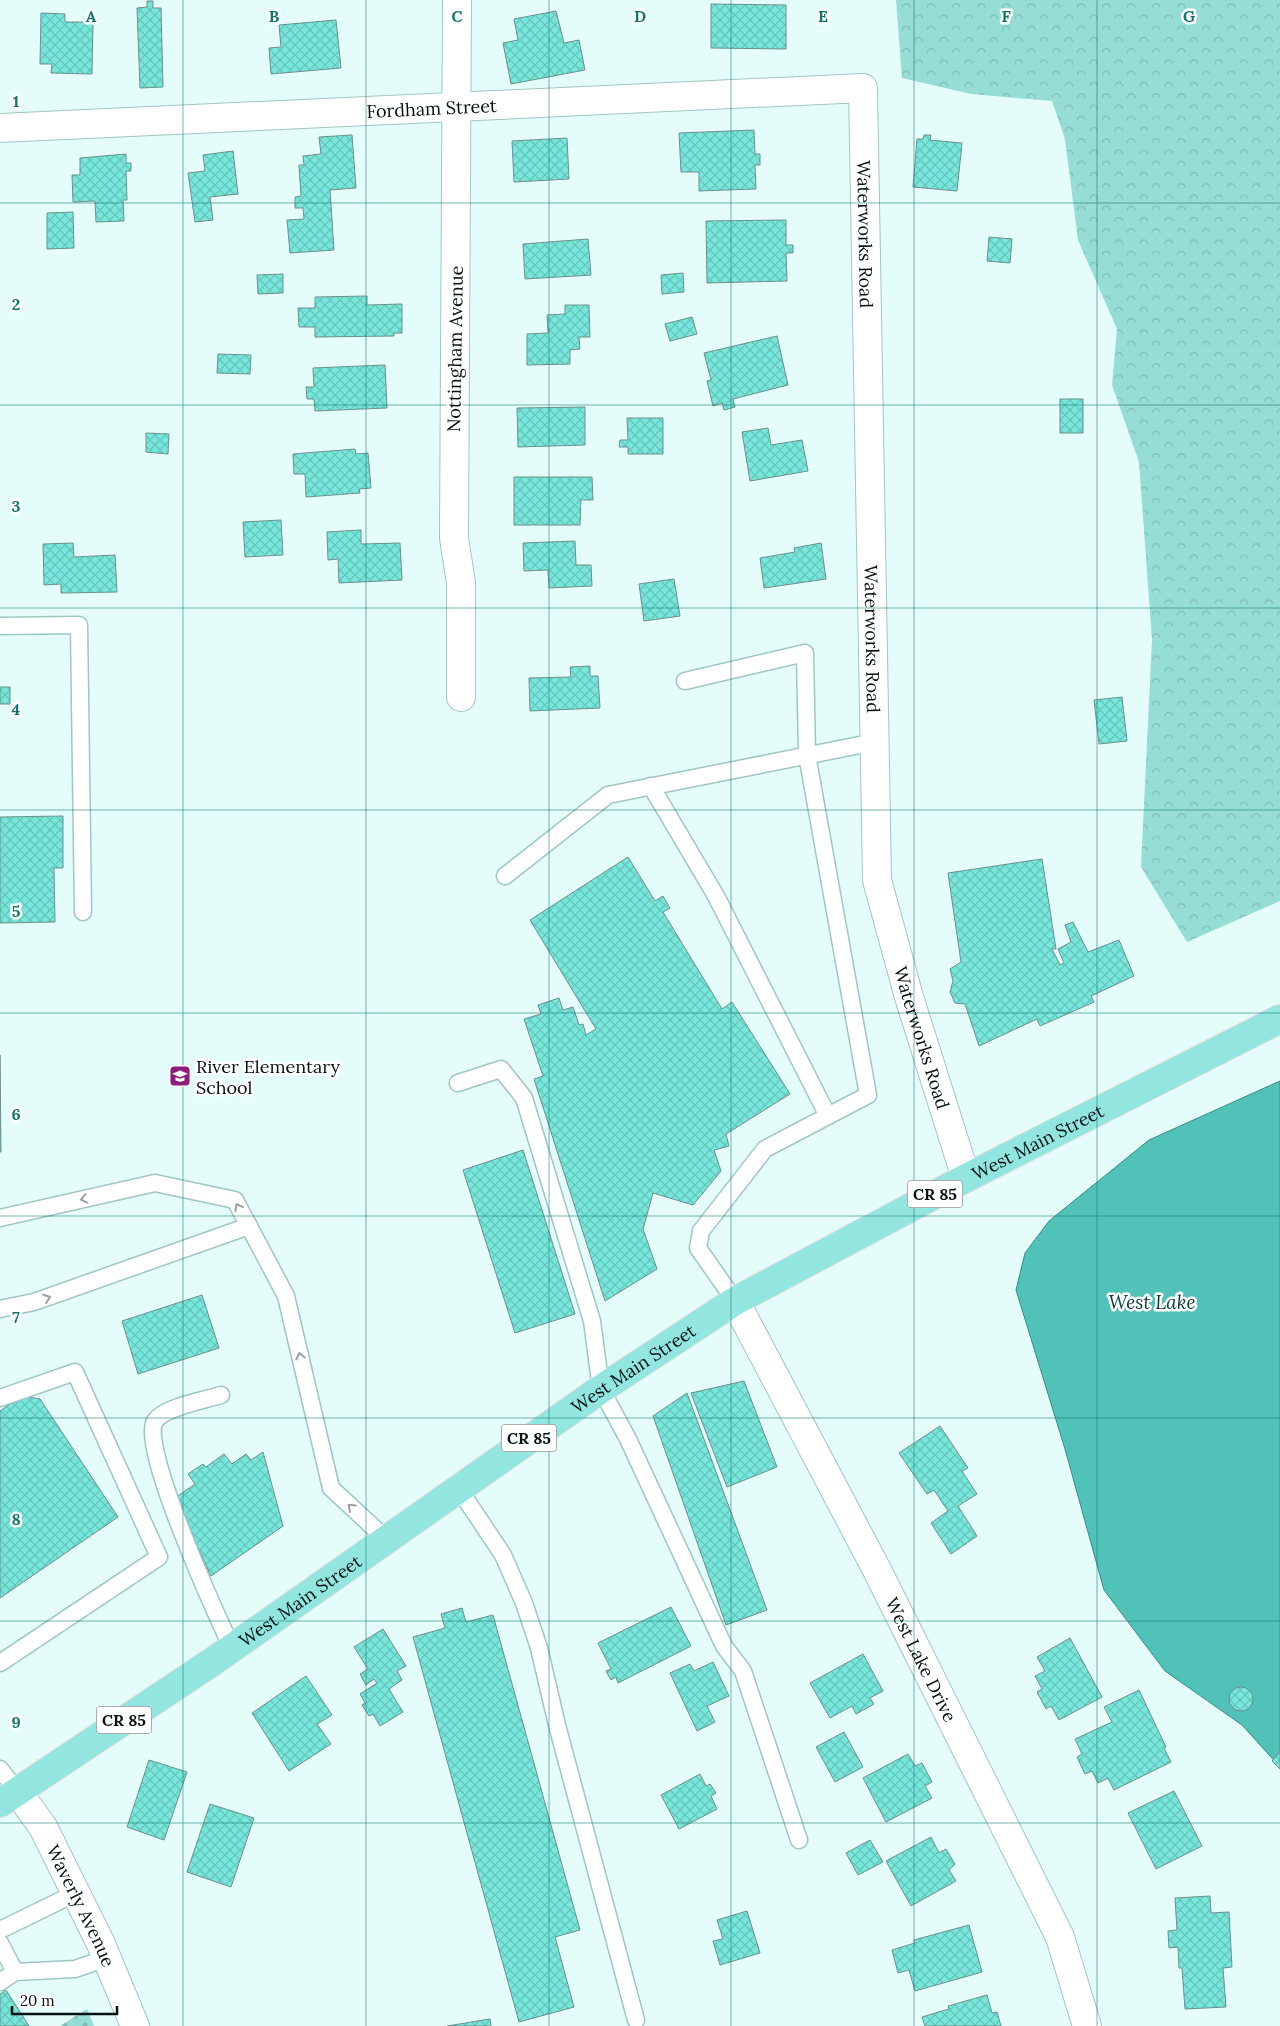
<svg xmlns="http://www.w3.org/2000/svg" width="1280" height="2026" viewBox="0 0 1280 2026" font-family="Lora,serif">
<defs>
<pattern id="forest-crowns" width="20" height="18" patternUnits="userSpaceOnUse" patternTransform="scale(1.25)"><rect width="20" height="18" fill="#95ddd5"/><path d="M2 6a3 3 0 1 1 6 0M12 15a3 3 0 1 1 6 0" fill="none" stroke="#7fbdb6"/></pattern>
<pattern id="cemetery-stones" width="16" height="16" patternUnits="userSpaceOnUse" patternTransform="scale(1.25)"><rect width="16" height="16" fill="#95ddd5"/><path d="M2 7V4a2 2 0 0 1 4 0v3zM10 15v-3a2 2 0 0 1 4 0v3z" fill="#7fbdb6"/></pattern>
<pattern id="building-cross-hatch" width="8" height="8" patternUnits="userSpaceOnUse" patternTransform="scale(1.25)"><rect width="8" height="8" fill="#78e7db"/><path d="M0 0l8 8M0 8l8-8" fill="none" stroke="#66c5bb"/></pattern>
</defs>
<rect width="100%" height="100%" fill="#e4fdfa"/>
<path fill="url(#forest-crowns)" d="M896,0H1280V901L1187,942L1141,867L1152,640L1139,462L1112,385L1117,329L1078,240L1065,139L1052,101L971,94L902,78Z"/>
<path fill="url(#cemetery-stones)" d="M87,2009L94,2026H60Z"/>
<path fill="#50c2b7" stroke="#398d85" d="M1280,1081V1767L1242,1725L1165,1671L1104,1590L1065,1449L1016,1290L1025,1253L1049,1221L1149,1140Z"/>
<g fill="url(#building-cross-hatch)" stroke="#6a918c">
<path d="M147,1H153V8H161L163,87L140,88L137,8L147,7Z"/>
<path d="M711,4L786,5V49L711,48Z"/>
<path d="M556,11L564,43L579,40L585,70L511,84L503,43L518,40L514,19Z"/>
<path d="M41,13L65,14V22H93L92,74L51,73L52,64H40Z"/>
<path d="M336,20L341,68L271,74L269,48L281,47L279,25Z"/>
<path d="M754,130L755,154H760V165H755L756,189L699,191V172H681L679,133Z"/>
<path d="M352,135L356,188L330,190L334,250L290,253L287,220L304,219L303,208H295V197L301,196L299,165H304L303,156L321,154L319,137Z"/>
<path d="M924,135H931L930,140L962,143L957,191L913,187L917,139H923Z"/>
<path d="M567,138L569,179L514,182L512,141Z"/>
<path d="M233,151L238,194L210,197L213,220L195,222L188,173L205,171L203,155Z"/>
<path d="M126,154V163H131V171H126L127,200H123L124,221L96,222L95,201L73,202L72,175H80V158Z"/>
<path d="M73,212L74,248L47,249V213Z"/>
<path d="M786,220V245H793V253H786L787,281L707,283L706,221Z"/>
<path d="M989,237L1012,239L1010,263L987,261Z"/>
<path d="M588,239L591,275L525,279L523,244Z"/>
<path d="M683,273L684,292L662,294L661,275Z"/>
<path d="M283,274V293L258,294L257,275Z"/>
<path d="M367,296V305L402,304V333H394V336L315,337V327H299L298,308H315V297Z"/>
<path d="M565,305H589L590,337H579L580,349L570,350V364L527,365V334L548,333L547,315L565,314Z"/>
<path d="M692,317L697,334L670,341L665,324Z"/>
<path d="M777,336L788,385L733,399L735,407L724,410L722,403L713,406L707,381L711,380L704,353Z"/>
<path d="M218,354L251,355L250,374L217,373Z"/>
<path d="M385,365L387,408L315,411L314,399H307L306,387H314L313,368Z"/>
<rect x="1060" y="399" width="23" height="34"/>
<path d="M585,407V445L518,447L517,408Z"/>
<path d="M627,418H663V454H628V447H619L620,440H628Z"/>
<path d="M768,428L771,445L802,440L808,471L750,481L742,432Z"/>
<path d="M146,433L169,434L168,454L146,452Z"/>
<path d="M355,449L356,454L368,453L371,488L359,489L360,493L306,497L305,474H294L293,454Z"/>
<path d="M514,477H592L593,500H581L580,525H514Z"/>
<path d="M281,520L283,555L245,557L243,522Z"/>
<path d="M361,530V544L400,543L402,580L339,583L338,559L328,560L327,532Z"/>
<path d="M575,541L576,565H591L592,586L549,588L548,570L524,571L523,543Z"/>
<path d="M73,543L74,557L115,555L117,592L61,593V584L44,585L43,544Z"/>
<path d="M821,543L826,579L764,588L760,558L795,552L794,548Z"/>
<path d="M674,579L680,616L644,621L639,584Z"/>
<path d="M590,666V676H598L600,708L530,711L529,678L571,677L570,667Z"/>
<rect x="0" y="687" width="10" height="17"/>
<path d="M1122,697L1127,741L1099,744L1094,700Z"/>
<path d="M63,816V868H54L55,922L0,923V817Z"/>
<path d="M628,857L655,901L663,896L670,908L663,912L722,1009L732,1002L790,1094L726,1134L729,1146L714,1150L721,1171L693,1205L653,1193L643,1229L657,1269L605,1301L534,1079L543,1076L524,1019L541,1014L538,1005L559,998L563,1010L573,1007L579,1025L583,1024L586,1035L596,1029L530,920Z"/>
<path d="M1042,859L1056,949H1052L1060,965L1064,963L1058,949L1071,942L1065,925L1073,922L1088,952L1119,940L1134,976L1091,996L1094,1002L1040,1026L1037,1019L979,1046L965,1004L955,1003L950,992L953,981L950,969L961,962L948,873Z"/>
<path d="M0,1055L1,1152H0Z"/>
<path d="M523,1150L575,1314L515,1333L463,1170Z"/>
<path d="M202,1295L219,1348L138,1374L122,1321Z"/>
<path d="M744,1381L777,1467L727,1487L691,1393Z"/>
<path d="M687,1393L767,1610L726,1625L653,1416Z"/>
<path d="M22,1396L40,1399L118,1517L0,1598V1411Z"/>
<path d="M940,1426L968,1468L962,1471L977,1494L958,1506L977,1536L951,1554L931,1523L948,1511L934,1490L927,1494L899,1453Z"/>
<path d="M263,1452L283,1526L211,1576L175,1498L195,1484L188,1474L203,1464L206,1467L224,1454L232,1464L246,1454L251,1460Z"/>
<path d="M671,1607L691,1646L618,1683L616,1677L611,1680L606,1671L611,1669L598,1643Z"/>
<path d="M462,1608L466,1622L493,1615L580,1930L555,1937L574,2007L519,2022L413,1637L445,1628L441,1614Z"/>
<path d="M383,1629L406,1666L397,1671L402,1680L389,1689L403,1712L380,1726L373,1714L369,1716L362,1705L365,1703L360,1694L377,1683L374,1679L366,1685L360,1674L368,1669L354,1647Z"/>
<path d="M1070,1638L1102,1697L1059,1720L1051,1706L1046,1709L1037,1692L1042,1689L1035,1676L1045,1671L1037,1657Z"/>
<path d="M863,1654L883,1691L870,1698L874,1704L856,1714L852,1706L830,1718L810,1683Z"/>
<path d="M713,1662L729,1696L707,1706L715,1722L697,1731L670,1673L690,1664L694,1671Z"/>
<path d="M306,1676L332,1715L317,1724L331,1744L289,1771L252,1713Z"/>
<circle cx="1241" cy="1699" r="12"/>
<path d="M1139,1690L1166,1747L1164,1748L1171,1762L1114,1790L1108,1778L1098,1783L1092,1771L1085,1774L1077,1757L1082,1754L1075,1739L1112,1722L1104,1707Z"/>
<path d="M844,1732L863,1767L835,1782L816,1747Z"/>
<path d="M1280,1752V1769L1272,1761Z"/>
<path d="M908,1754L915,1766L922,1763L932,1782L925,1786L932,1798L886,1822L863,1778Z"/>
<path d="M149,1760L187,1772L164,1840L127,1827Z"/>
<path d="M700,1774L706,1786L710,1784L716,1793L711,1796L717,1809L679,1829L661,1795Z"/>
<path d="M1174,1791L1202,1846L1156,1869L1128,1813Z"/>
<path d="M210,1804L254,1818L231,1887L187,1872Z"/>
<path d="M931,1837L939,1853L946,1849L955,1864L949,1870L956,1881L911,1906L886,1861Z"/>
<path d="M870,1840L883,1862L858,1875L846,1853Z"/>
<path d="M1210,1896L1211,1913L1229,1912L1232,1967L1223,1968L1226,2007L1185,2009L1182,1968H1179L1178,1947L1169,1948L1168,1931L1177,1930L1175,1898Z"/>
<path d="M747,1911L760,1953L720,1965L713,1941L723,1939L717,1920Z"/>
<path d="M969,1925L982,1972L915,1991L909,1970L898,1973L892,1950L915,1943L914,1940Z"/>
<path d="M6,1990L29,2026H0V1994Z"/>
<path d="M987,1995L992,2013L997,2012L1001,2026H925L922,2017L949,2009L948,2006Z"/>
<path d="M490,2019L491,2026H447Z"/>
</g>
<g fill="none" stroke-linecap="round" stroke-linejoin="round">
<g stroke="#9fc7c2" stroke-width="19">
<g id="lane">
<path d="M0,626L79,625L83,912"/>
<path d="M685,681L805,653L807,755L868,1095L765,1149L701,1231L698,1248L735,1301"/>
<path d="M651,786L716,896L828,1116"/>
<path d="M505,876L608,795L875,742"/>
<path d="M458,1083L501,1069L524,1098L592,1321L601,1389L628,1439L724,1646L743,1671L799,1840"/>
<path d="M0,1218L155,1183L235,1200L286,1296L331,1488L387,1540"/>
<path d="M0,1309L34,1302L249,1226"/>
<path d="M221,1395C205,1400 164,1407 155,1421C139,1446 217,1616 232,1648"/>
<path d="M0,1398L75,1372L159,1557L0,1663"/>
<path d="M459,1489L503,1555L524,1603L539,1648L557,1725L636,2020"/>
<path d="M0,1769L17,1791"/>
<path d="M0,1930L76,1893"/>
<path d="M0,1943L15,1972"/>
<path d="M0,1982L15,1972L75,1969L107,1958"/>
</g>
</g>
<g stroke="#9fc7c2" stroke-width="30">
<g id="street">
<path d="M457,0L454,538L461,583V697"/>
<path id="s1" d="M0,128L863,88L877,880L909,997L966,1178"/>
<path id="s2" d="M735,1301L877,1570L1060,1937L1087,2026"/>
<path id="s3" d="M17,1791L43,1827L101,1944L135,2026"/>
</g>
</g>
<g stroke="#dcdede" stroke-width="30">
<g id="primary">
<path id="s4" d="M0,1803L215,1660L601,1389L735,1301L966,1178L1280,1019"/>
</g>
</g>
<use href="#lane" stroke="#fff" stroke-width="16"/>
<use href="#street" stroke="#fff" stroke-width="28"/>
<use href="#primary" stroke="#92e6df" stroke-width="28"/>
</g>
<defs><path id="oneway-chevron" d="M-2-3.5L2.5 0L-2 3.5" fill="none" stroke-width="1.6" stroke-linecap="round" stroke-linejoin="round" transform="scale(1.25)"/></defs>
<g stroke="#9ba0a0">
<use href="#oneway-chevron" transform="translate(84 1199) rotate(167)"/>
<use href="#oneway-chevron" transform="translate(238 1207) rotate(-119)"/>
<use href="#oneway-chevron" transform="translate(47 1298) rotate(-20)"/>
<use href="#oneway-chevron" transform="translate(300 1356) rotate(-103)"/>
<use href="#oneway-chevron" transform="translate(351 1507) rotate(-137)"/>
</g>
<path fill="none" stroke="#0f766e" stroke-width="1" stroke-opacity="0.55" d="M183,0V2026M366,0V2026M549,0V2026M731,0V2026M914,0V2026M1097,0V2026M0,203H1280M0,405H1280M0,608H1280M0,810H1280M0,1013H1280M0,1216H1280M0,1418H1280M0,1621H1280M0,1823H1280"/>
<defs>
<g id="school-square" transform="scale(1.125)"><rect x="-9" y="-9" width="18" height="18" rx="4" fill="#8f1b7a" stroke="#fff"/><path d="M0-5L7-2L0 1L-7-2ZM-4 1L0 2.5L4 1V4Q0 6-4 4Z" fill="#fff"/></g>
</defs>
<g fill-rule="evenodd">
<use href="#school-square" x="180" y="1076"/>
</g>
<g text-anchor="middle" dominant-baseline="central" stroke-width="5" stroke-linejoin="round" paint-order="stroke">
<g fill="#fff" stroke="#4f5958" stroke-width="1">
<rect x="907.5" y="1180.5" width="55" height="27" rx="4"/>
<rect x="501.5" y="1424.5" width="55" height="27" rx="4"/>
<rect x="96.5" y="1706.5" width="55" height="27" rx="4"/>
</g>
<g font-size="16" font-weight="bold" fill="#041211">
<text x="935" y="1194">CR 85</text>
<text x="529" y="1438">CR 85</text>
<text x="124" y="1720">CR 85</text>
</g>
<g font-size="18" fill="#041211" stroke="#fff">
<text stroke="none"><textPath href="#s1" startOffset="432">Fordham Street</textPath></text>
<text stroke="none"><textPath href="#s1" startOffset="1010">Waterworks Road</textPath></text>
<text transform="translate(455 349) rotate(-89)">Nottingham Avenue</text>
<text stroke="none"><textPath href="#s1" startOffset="1415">Waterworks Road</textPath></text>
<text stroke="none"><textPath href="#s1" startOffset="1820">Waterworks Road</textPath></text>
<text stroke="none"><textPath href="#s4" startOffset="1232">West Main Street</textPath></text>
<text stroke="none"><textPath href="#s4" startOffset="768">West Main Street</textPath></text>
<text stroke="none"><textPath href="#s4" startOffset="362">West Main Street</textPath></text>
<text stroke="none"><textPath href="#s2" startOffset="404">West Lake Drive</textPath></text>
<text stroke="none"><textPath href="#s3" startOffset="132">Waverly Avenue</textPath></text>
</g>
<g font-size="18" fill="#041211" stroke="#fff" text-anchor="start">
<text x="196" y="1066">River Elementary<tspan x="196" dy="21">School</tspan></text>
</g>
<g font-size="19" font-style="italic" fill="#053c38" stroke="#fff">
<text x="1152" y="1302">West Lake</text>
</g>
</g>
<g font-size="16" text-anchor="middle" font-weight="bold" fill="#0f766e" stroke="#fff" stroke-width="5" stroke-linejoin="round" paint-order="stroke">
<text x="91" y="22">A</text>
<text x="274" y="22">B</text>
<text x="457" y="22">C</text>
<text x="640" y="22">D</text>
<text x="823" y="22">E</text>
<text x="1006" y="22">F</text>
<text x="1189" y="22">G</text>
<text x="16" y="107">1</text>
<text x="16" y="310">2</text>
<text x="16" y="512">3</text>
<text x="16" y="715">4</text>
<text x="16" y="917">5</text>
<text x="16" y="1120">6</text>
<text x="16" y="1323">7</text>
<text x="16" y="1525">8</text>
<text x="16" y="1728">9</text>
</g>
<path d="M12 2006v8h105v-8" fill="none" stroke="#041211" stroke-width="2.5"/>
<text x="20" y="2006" font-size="15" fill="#041211" stroke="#ffffff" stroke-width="4" paint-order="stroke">20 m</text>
</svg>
